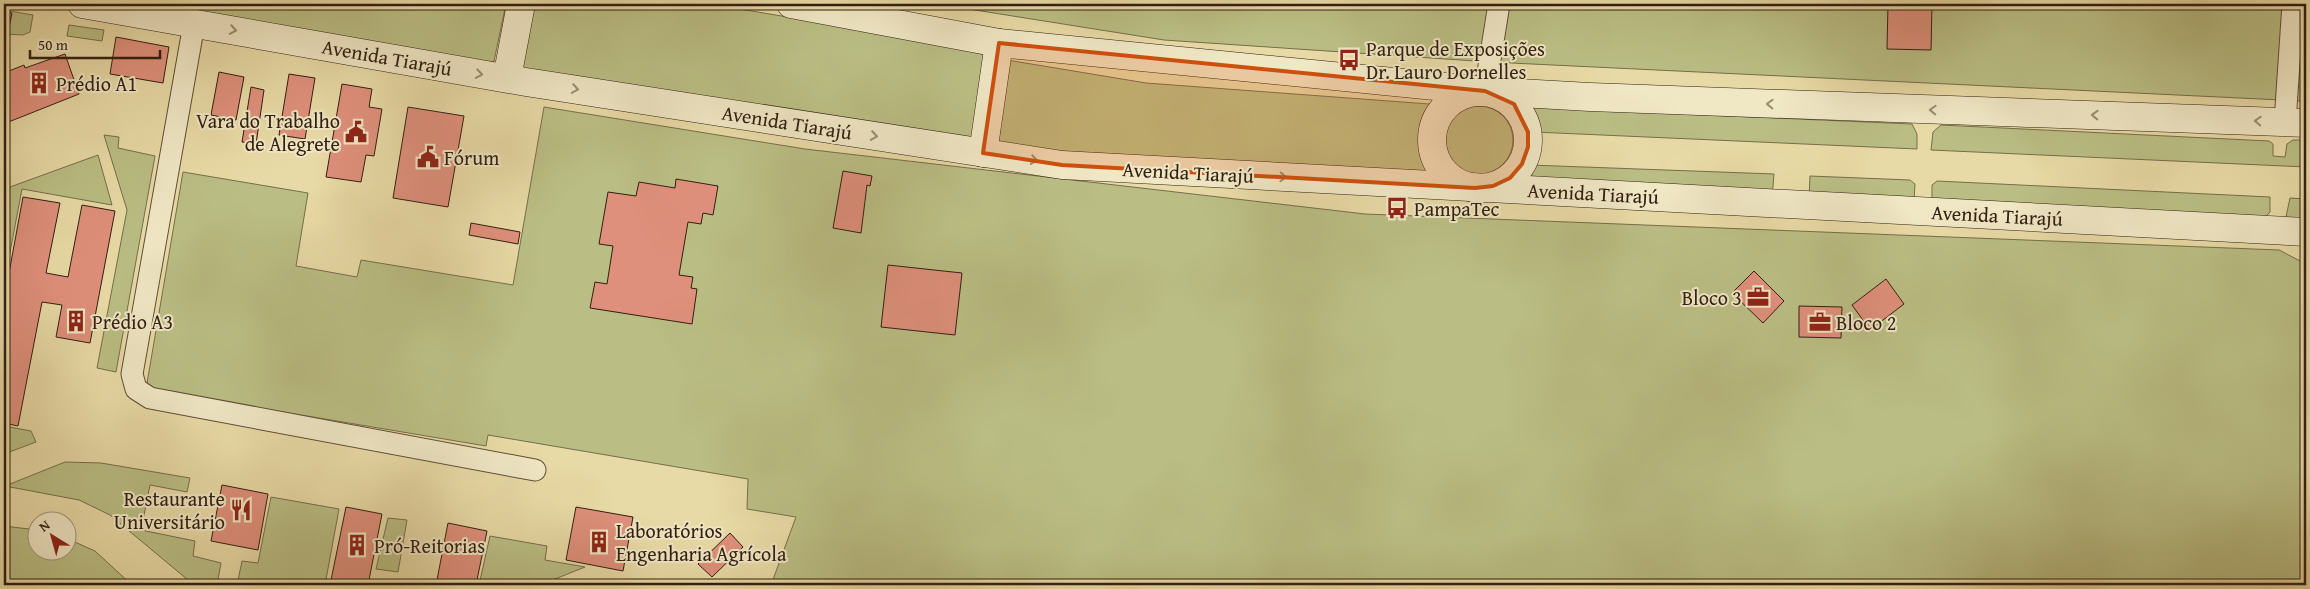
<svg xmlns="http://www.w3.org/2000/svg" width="2310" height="589" viewBox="0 0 2310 589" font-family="'Gentium Book Plus',serif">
<rect width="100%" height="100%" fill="#e8daa6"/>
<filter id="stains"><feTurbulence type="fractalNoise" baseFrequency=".004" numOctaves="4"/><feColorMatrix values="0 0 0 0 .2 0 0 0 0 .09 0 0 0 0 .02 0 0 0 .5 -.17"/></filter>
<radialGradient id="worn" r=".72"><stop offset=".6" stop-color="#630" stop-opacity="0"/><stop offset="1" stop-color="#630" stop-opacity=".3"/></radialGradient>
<g fill="#babe84" stroke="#766e4a">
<path d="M147,4H506L494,61L485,65Z"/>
<path d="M526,4H710L984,50L990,59L973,139L519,69Z"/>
<path d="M937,4H2306L2302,101L1490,62L1164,40Z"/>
<path d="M4,10L33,15L30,32L23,35L4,34Z"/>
<path d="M69,25L104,30L102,41L67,36Z"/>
<path d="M1007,60L1146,83L1443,105C1421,134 1420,149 1439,181L996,147Z"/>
<circle cx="1479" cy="140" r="34"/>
<path d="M544,107L805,149L1365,214L2279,250L2306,264V585H771L796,517L747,509L748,479L488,435L486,446L146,389L183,172L308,193L296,266L357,277L361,260L513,285Z"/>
<path d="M1522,107L1912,124L1917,134V149L1534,132Z"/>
<path d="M1941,125L2269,141L2273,144V156L2285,157L2287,144L2293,140H2306V167L1931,150L1933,132Z"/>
<path d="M104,135L119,137L118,148L155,156L116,372L97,368L127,210Z"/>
<path d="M98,155L112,205L22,189L4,284V236L10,187Z"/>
<path d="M1530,165L1774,174L1772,198L1512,183Z"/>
<path d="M1810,176L1910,180L1915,184L1914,201L1809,199Z"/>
<path d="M1937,181L2270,197V212L2261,222L1932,201V185Z"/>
<path d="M2290,198L2306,199V224L2291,223L2286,217Z"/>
<path d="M4,426L31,431L36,442L4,454Z"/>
<path d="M65,462L101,463L190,478L187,492L150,485L141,530L195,541L193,556L221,563L217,585H194L110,515L79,500L5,486Z"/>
<path d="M271,497L339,509L325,585H237L242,561L258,563Z"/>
<path d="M388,518L407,520L398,572L376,569Z"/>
<path d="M4,526L37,530L38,552H68V539L95,551L132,585H4Z"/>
<path d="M490,536L547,546L545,560L585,567L540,585H479Z"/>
</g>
<g fill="#df907c" stroke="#311f11">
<path d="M1888,4H1932L1931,50L1887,49Z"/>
<path d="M4,12L12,13L9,28H4Z"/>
<path d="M116,37L169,47L163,83L110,74Z"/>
<path d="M65,54L79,94L6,123L4,121V73L24,65L25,68Z"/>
<path d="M219,72L244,77L236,120L211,115Z"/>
<path d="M289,74L315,78L305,139L279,135Z"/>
<path d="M342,84L372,89L369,107L382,109L374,156L366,155L361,182L326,177Z"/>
<path d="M251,87L264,90L256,144L242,142Z"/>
<path d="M408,107L464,116L448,207L393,198Z"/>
<path d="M843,171L872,176L870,186L867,185L861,233L833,228Z"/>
<path d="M676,179L718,186L713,215L703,213L701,224L688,222L679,275L693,277L691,288L697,289L692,324L590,308L595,282L607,284L613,246L599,244L608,192L636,196L639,182L675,188Z"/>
<path d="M23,197L60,203L46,273L68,277L82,205L115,211L90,343L56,337L62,305L42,302L18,426L4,423V300Z"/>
<path d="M471,223L520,232L518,244L469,235Z"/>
<path d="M888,265L962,273L955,335L881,327Z"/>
<path d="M1754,271L1784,301L1763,323L1732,293Z"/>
<path d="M1886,279L1904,304L1870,330L1852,305Z"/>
<path d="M1799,306L1842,307L1841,338L1799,337Z"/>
<path d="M222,485L268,494L258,550L211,541Z"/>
<path d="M346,507L382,514L368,585H330Z"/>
<path d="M576,507L633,517L623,571L566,560Z"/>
<path d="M448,523L487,531L476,585H436Z"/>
<path d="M730,533L743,547L712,577L698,564Z"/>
</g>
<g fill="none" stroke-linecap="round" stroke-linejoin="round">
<g stroke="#5f4e36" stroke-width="23">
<g id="minor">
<path d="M194,24L132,374L136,389L150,398L535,470"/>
<path d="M1485,91L1499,4"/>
<path d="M2285,122L2293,4"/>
</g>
</g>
<g stroke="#311f11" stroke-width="29">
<g id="secondary">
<path d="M82,4L526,82L1062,165L2306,232"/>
<path d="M791,4L999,43L1485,91L1590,97L2306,123"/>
<path d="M507,78L521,4"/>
<circle cx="1480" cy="140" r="48"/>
<path d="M983,153L999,43"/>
</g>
</g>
<use href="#minor" stroke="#f0e7c5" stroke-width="21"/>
<use href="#secondary" stroke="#f0e7c5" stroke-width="28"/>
</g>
<defs><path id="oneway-chevron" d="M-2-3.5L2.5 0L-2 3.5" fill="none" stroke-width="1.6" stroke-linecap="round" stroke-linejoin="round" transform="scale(1.25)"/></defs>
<g stroke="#9a8d74">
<use href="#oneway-chevron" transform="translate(233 30) rotate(10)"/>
<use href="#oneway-chevron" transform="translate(479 74) rotate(10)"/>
<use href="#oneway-chevron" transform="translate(575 89) rotate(9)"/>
<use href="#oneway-chevron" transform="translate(1770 104) rotate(-178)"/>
<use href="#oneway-chevron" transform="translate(1933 110) rotate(-178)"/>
<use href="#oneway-chevron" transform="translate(2095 115) rotate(-178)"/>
<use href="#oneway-chevron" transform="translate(2258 121) rotate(-178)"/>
<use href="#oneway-chevron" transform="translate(874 136) rotate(9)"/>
<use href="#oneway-chevron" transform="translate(1034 160) rotate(9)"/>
<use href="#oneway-chevron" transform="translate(1283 177) rotate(3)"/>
</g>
<path fill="#cd500d" fill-opacity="0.2" stroke="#cd500d" stroke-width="4" stroke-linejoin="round" d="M999,43L1485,91L1514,104L1528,132V147L1522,164L1510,178L1493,186L1475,188L1062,165L983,153Z"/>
<defs>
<g id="bus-bare" transform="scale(1.725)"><path d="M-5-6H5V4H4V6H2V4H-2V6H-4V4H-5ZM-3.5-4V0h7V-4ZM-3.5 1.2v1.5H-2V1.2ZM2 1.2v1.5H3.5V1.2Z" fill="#8f2418" stroke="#f0e7c5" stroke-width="2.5" paint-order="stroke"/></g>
<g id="building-bare" transform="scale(1.725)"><path d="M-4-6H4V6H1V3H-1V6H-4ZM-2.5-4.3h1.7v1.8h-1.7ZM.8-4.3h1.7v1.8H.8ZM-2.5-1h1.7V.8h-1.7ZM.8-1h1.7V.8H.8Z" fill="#8f2418" stroke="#f0e7c5" stroke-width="2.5" paint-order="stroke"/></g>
<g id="civic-bare" transform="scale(1.725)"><path d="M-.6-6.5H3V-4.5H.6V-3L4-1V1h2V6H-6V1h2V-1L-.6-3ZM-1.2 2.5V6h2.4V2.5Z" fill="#8f2418" stroke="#f0e7c5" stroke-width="2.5" paint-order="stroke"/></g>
<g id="office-bare" transform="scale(1.725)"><path d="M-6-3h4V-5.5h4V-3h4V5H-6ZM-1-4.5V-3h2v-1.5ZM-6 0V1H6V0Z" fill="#8f2418" stroke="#f0e7c5" stroke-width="2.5" paint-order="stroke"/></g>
<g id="restaurant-bare" transform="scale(1.725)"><path d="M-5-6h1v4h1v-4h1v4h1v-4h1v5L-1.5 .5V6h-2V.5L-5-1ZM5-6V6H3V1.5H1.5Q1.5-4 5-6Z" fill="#8f2418" stroke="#f0e7c5" stroke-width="2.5" paint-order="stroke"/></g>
</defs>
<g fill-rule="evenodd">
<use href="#bus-bare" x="1349" y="60"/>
<use href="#building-bare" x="39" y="83"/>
<use href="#civic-bare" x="356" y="132"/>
<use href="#civic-bare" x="428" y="157"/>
<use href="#bus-bare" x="1397" y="208"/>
<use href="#office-bare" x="1758" y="297"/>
<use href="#building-bare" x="76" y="321"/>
<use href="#office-bare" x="1820" y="322"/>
<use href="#restaurant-bare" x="241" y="510"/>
<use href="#building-bare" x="599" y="542"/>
<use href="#building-bare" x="357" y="545"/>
</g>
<g text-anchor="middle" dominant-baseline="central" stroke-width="4" stroke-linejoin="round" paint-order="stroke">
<g font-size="20" fill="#311f11" stroke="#f0e7c5" text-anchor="start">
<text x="1366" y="48">Parque de Exposições<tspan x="1366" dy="23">Dr. Lauro Dornelles</tspan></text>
<text x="56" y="83">Prédio A1</text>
<text x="340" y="120" text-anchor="end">Vara do Trabalho<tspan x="340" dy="23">de Alegrete</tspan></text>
<text x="444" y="157">Fórum</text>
<text x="1414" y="208">PampaTec</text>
<text x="1742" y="297" text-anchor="end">Bloco 3</text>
<text x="92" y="321">Prédio A3</text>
<text x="1836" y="322">Bloco 2</text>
<text x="225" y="498" text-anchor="end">Restaurante<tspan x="225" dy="23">Universitário</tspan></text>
<text x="616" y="530">Laboratórios<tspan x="616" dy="23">Engenharia Agrícola</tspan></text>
<text x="374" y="545">Pró-Reitorias</text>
</g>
<g font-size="20" fill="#311f11" stroke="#f0e7c5">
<text transform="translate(387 57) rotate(10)">Avenida Tiarajú</text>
<text transform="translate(787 122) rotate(9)">Avenida Tiarajú</text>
<text transform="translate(1188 172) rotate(3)">Avenida Tiarajú</text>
<text transform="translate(1593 193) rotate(3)">Avenida Tiarajú</text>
<text transform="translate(1997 215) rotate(3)">Avenida Tiarajú</text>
</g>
</g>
<rect width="2310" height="589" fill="none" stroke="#e8daa6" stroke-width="20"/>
<rect x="5" y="5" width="2300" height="579" fill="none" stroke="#311f11" stroke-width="2.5"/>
<rect x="10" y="10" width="2290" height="569" fill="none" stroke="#311f11"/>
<g transform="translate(52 536) rotate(323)"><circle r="24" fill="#f0e7c5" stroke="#a4977d"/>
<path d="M0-4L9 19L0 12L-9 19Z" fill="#8f2418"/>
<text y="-8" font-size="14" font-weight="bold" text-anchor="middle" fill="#311f11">N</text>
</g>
<path d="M30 50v8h130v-8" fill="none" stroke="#311f11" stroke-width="2.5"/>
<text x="38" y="50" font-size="15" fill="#311f11" stroke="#f0e7c5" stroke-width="4" paint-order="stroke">50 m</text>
<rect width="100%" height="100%" filter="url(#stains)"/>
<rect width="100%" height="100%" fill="url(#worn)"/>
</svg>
